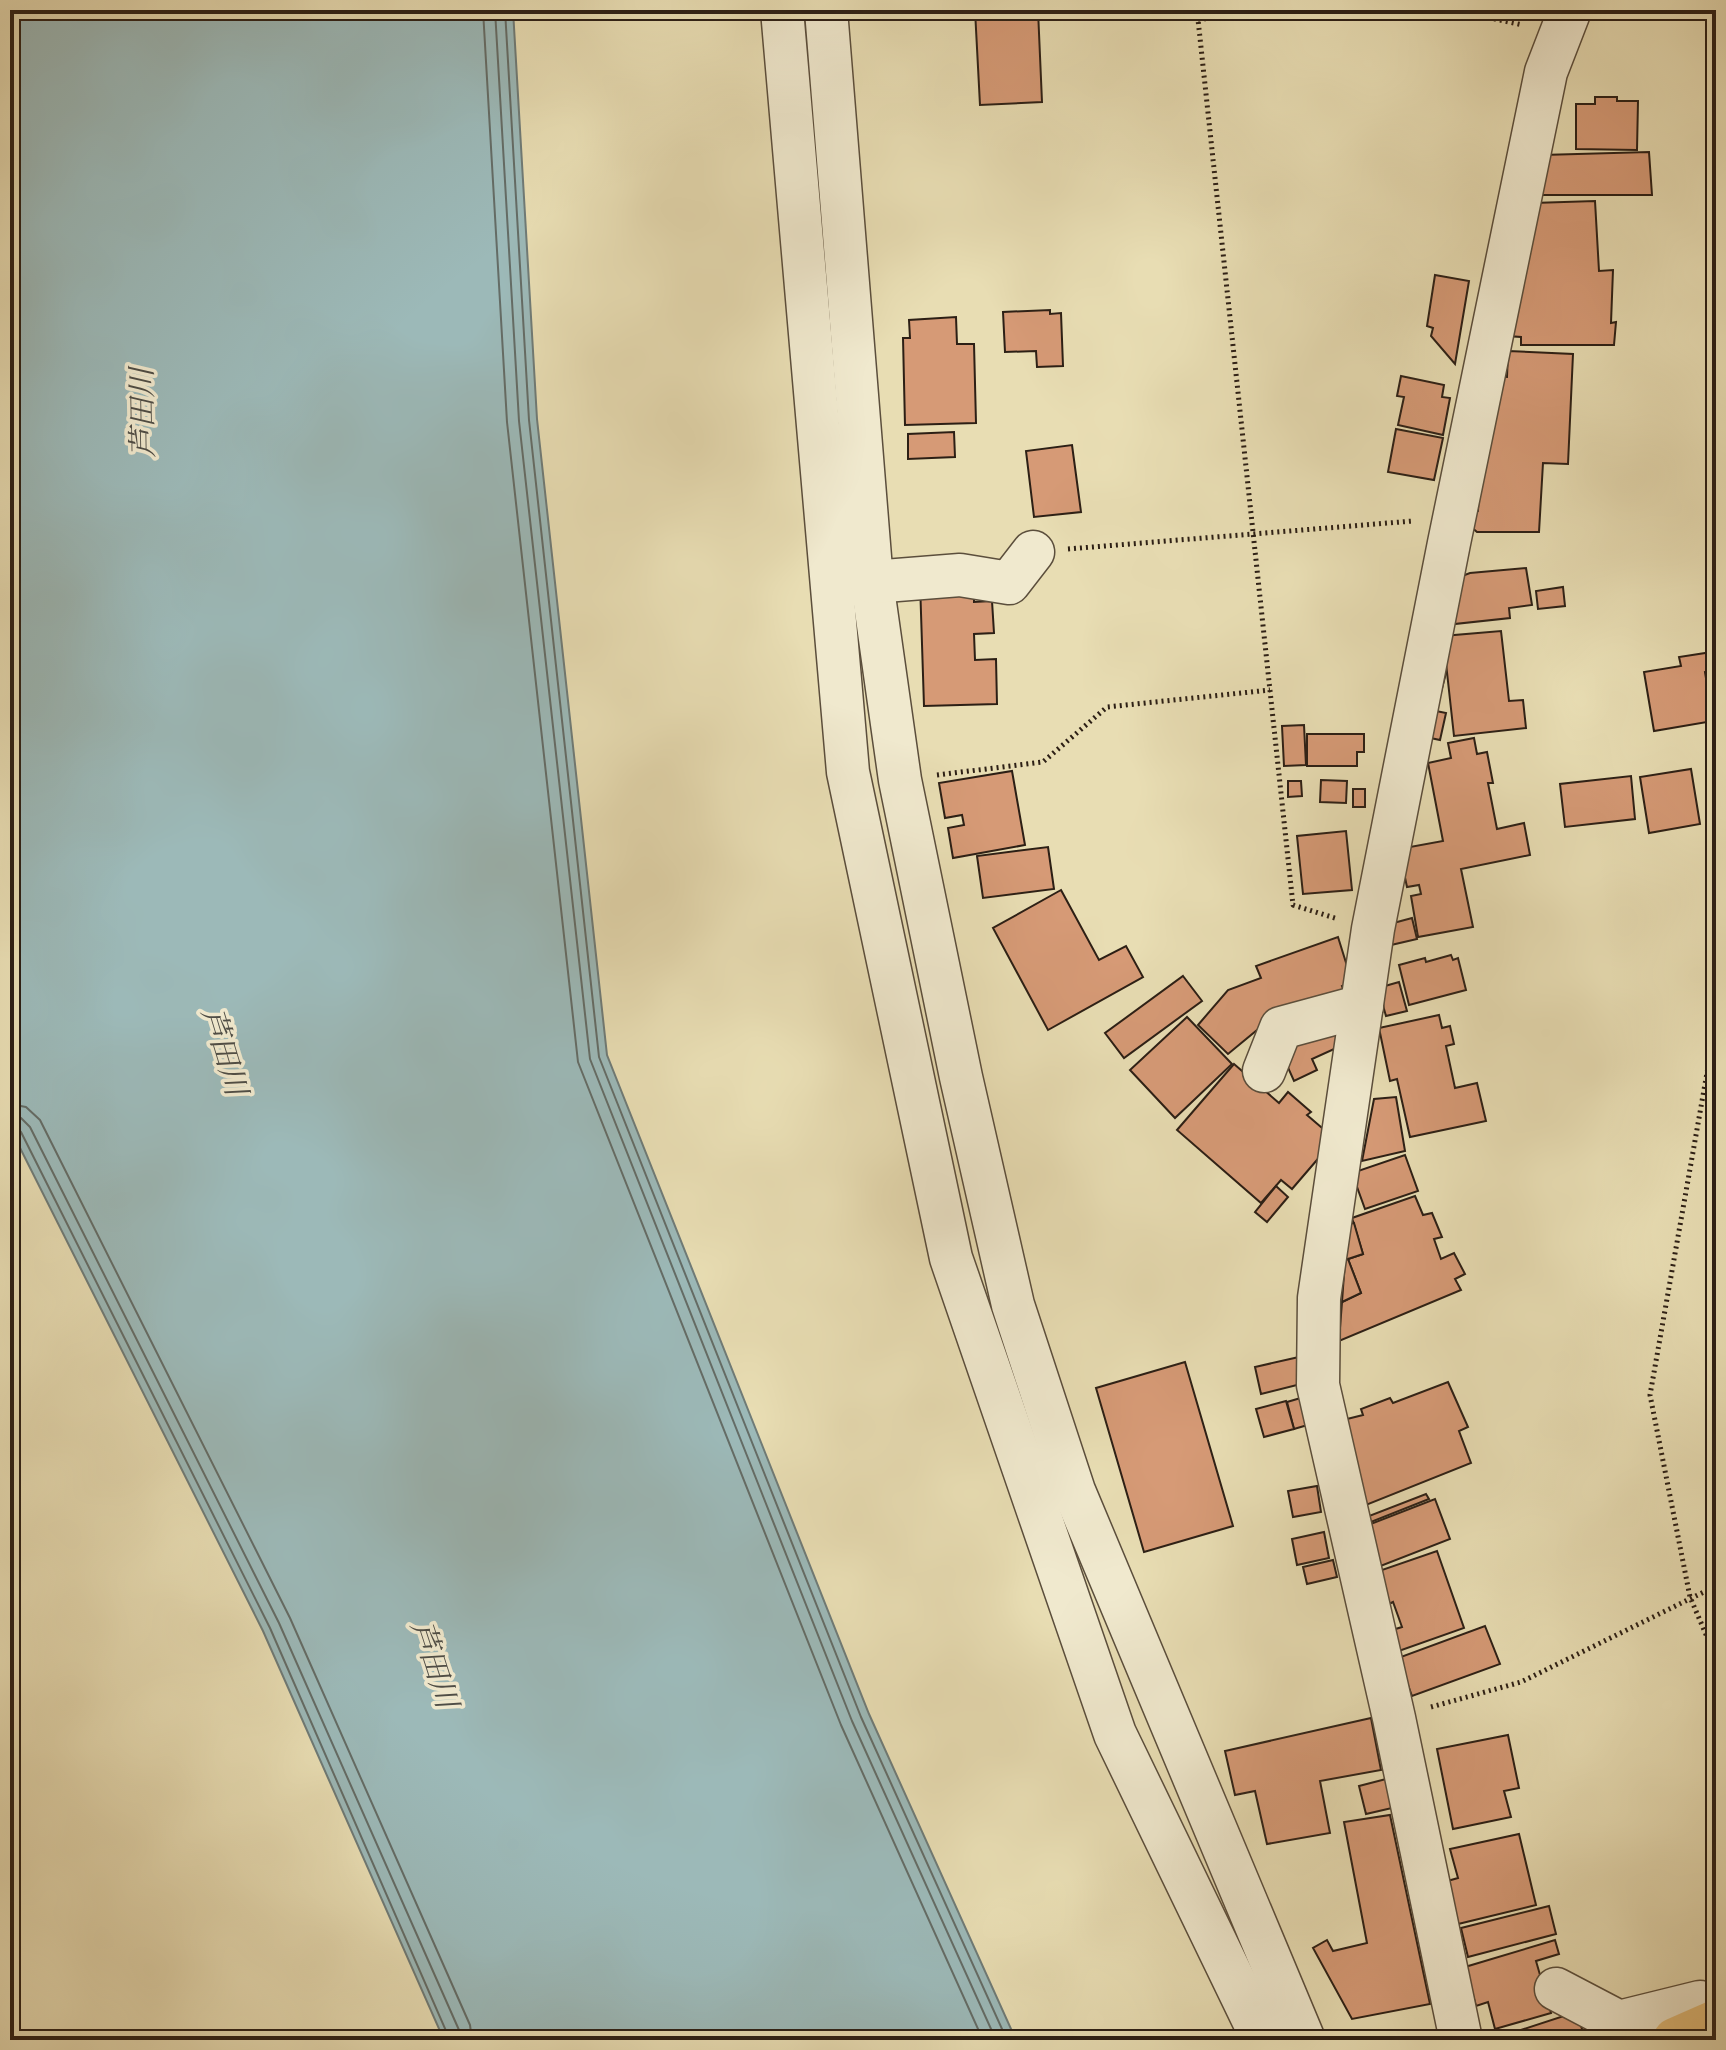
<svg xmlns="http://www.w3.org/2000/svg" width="1726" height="2050" viewBox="0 0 1726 2050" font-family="'Sorts Mill Goudy','Noto Serif JP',serif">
<rect width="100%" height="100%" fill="#e8ddb3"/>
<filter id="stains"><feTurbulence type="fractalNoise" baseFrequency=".0025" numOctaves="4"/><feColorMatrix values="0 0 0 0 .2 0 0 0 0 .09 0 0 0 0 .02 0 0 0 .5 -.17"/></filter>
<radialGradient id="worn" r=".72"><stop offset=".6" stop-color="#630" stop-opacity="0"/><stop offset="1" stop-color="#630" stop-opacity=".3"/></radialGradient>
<path fill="#9cb9b8" stroke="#6f7b77" stroke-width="2" d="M10,10H513L537,419L607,1055L869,1714L1016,2040H444L263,1631L10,1128Z"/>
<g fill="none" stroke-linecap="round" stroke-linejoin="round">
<g stroke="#646c66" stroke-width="2">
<path d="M483,10L507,422L578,1062L841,1725L983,2040"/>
<path d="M495,10L519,421L590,1059L852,1721L996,2040"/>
<path d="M505,10L529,420L599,1057L861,1717L1007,2040"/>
<path d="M10,1104L26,1107L40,1120L290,1618L470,2025L472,2040"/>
<path d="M10,1116L21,1118L30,1127L279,1623L459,2030L460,2040"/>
<path d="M10,1126L16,1127L21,1132L270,1628L450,2040"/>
</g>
</g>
<g fill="#d69a76" stroke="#2c1f15" stroke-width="2">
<path d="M975,10H1038L1042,102L980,105Z"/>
<path d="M1595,97H1617V101H1638L1637,150L1576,149V104H1595Z"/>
<path d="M1649,152L1652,195H1535L1542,155Z"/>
<path d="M1595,201L1599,271L1613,270L1611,323L1616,322L1614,345H1521V337L1507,336L1533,203Z"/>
<path d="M1435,275L1469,281L1455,364L1431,336L1433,328L1427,326Z"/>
<path d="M1050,310V314L1061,313L1063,366L1037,367L1036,351L1005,352L1003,312Z"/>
<path d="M956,317L957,344H974L976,423L905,425L903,338H910L909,320Z"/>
<path d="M1508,351L1573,354L1568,464L1543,463L1539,532H1477L1470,526L1472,512L1478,511L1480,460L1497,376L1507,377Z"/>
<path d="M1401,376L1444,385L1442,397L1450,398L1443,435L1398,425L1404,397L1397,396Z"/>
<path d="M1396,429L1443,438L1434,480L1388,472Z"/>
<path d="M954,432L955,457L908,459V434Z"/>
<path d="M1072,445L1081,512L1034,517L1026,451Z"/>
<path d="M1526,568L1532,605L1509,608L1510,618L1445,625L1454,579L1470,573Z"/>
<path d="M974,580V602L992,601L994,633L974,634L975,660L996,659L997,704L924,706L920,582Z"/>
<path d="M1563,587L1565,606L1538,609L1536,591Z"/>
<path d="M1501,631L1509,701L1523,700L1526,728L1454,736L1443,636Z"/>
<path d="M1712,652L1715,670L1705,672L1713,721L1654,731L1644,672L1681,666L1679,657Z"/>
<path d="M1436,671L1446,673L1436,711L1446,713L1440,740L1421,736Z"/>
<path d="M1304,725L1306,765L1284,766L1282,726Z"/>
<path d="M1307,734H1364V752H1357V766H1307Z"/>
<path d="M1474,738L1477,754L1487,752L1493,783H1488L1497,829L1524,823L1530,855L1461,869L1473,927L1418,937L1411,896L1421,894L1419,885L1407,887L1399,849L1443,841L1428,763L1451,758L1448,743Z"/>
<path d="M1691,769L1700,824L1649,833L1640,777Z"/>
<path d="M1012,771L1025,845L953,858L948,828L964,825L962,815L945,818L939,783Z"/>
<path d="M1631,776L1635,819L1565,827L1560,784Z"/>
<path d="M1321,780L1347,781L1346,803L1320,802Z"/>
<path d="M1288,781H1301L1302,796L1288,797Z"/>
<rect x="1353" y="789" width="12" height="18"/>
<path d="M1346,831L1352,890L1303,894L1297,836Z"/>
<path d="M1048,847L1054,889L983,898L977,856Z"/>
<path d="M1061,890L1099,960L1126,946L1143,977L1048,1030L993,928Z"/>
<path d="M1412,918L1417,939L1391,945L1386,925Z"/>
<path d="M1338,937L1352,982L1342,986L1346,996L1262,1026L1228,1054L1198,1025L1228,990L1261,978L1256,966Z"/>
<path d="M1451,955L1453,960L1458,958L1466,990L1409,1005L1399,965L1425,958L1426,962Z"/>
<path d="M1183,976L1202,1001L1124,1058L1105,1033Z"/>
<path d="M1399,982L1407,1011L1386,1016L1378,988Z"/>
<path d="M1439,1015L1442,1028L1450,1026L1454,1044L1446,1046L1455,1088L1477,1083L1486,1121L1410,1137L1397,1079L1390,1081L1379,1028Z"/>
<path d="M1187,1017L1232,1064L1175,1118L1130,1070Z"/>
<path d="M1331,1018L1343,1045L1312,1059L1317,1070L1294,1081L1277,1043Z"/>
<path d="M1234,1064L1279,1103L1288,1092L1311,1112L1307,1115L1335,1139L1292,1189L1281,1180L1261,1203L1177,1130Z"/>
<path d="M1396,1097L1405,1151L1362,1161L1374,1099Z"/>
<path d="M1405,1155L1418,1191L1365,1209L1352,1173Z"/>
<path d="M1276,1186L1288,1197L1267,1222L1255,1212Z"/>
<path d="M1415,1196L1423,1215L1432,1213L1442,1237L1434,1239L1441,1259L1454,1253L1465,1274L1455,1279L1461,1290L1339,1341L1342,1302L1361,1293L1348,1259L1363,1254L1352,1218Z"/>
<path d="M1354,1223L1363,1254L1345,1260L1348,1224Z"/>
<path d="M1348,1259L1361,1293L1342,1302L1345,1260Z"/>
<path d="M1299,1357L1305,1383L1261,1394L1255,1367Z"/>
<path d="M1185,1362L1233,1526L1144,1552L1096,1388Z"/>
<path d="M1448,1382L1468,1427L1459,1431L1471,1463L1361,1507L1343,1420L1363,1415L1361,1409L1390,1398L1393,1403Z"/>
<path d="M1304,1397L1311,1424L1294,1429L1287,1402Z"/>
<path d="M1286,1401L1294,1429L1264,1437L1256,1409Z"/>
<path d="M1317,1486L1321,1512L1293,1517L1288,1491Z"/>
<path d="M1426,1494L1429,1499L1371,1522L1369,1516Z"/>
<path d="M1435,1499L1450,1539L1378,1567L1363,1527Z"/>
<path d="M1324,1532L1329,1558L1297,1565L1292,1539Z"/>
<path d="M1437,1551L1464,1628L1396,1652L1389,1631L1402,1627L1393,1602L1387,1605L1376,1572Z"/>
<path d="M1333,1560L1337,1577L1307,1584L1303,1567Z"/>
<path d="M1485,1626L1500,1664L1412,1696L1398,1658Z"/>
<path d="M1371,1718L1381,1770L1320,1781L1330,1833L1267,1844L1255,1791L1235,1795L1225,1751Z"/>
<path d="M1508,1735L1519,1788L1504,1791L1511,1817L1453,1829L1437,1749Z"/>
<path d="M1386,1779L1392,1808L1366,1814L1359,1786Z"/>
<path d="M1390,1815L1430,2004L1352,2019L1313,1948L1327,1940L1333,1951L1367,1943L1344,1822Z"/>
<path d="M1519,1834L1536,1905L1454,1925L1444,1882L1458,1878L1450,1849Z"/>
<path d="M1549,1906L1556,1934L1468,1957L1461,1928Z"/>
<path d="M1555,1940L1559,1954L1536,1961L1551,2013L1495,2029L1488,2002L1476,2006L1465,1967Z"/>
<path d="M1576,2012L1586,2040H1490Z"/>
</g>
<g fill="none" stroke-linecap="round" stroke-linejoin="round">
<g stroke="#5b4e3c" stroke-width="45">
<g id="minor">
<path d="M782,10L848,772L951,1258L1115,1734L1263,2040"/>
<path d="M826,10L872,582L900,780L961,1077L1013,1305L1074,1491L1304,2040"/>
<path d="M872,582L960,575L1009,583L1033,552"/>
<path d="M1264,1071L1281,1028L1362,1006"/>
<path d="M1556,1989L1619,2022L1700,2002L1715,2022"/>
<path d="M1461,2040L1394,1718L1318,1385L1319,1298L1373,929L1449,543L1546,72L1570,10"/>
</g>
</g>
<g stroke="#2c1f15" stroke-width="47">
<path id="major" d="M1675,2040L1716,2022"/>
</g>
<g stroke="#2c1f15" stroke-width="5" stroke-dasharray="2 4" stroke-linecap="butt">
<path d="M1197,10L1293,905L1338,919"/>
<path d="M1453,10L1523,25"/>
<path d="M1198,19L1402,10"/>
<path d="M1068,549L1413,521"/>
<path d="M937,775L1043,762L1107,707L1270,690"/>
<path d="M1716,1022L1650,1395L1690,1597L1716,1658"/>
<path d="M1431,1707L1521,1682L1716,1586"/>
</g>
<use href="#minor" stroke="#f0e9ce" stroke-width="42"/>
<use href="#major" stroke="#e4be7a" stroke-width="44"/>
</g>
<g text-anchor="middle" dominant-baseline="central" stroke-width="7" stroke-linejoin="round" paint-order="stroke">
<g font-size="30" font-style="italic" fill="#4e4d46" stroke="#f0e9ce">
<text transform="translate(145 413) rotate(-91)">芦田川</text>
<text transform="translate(222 1052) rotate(73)">芦田川</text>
<text transform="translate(432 1665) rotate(72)">芦田川</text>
</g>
</g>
<rect width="1726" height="2050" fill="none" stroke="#e8ddb3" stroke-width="40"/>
<rect x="12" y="12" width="1702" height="2026" fill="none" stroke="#2c1f15" stroke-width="4"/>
<rect x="20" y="20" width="1686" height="2010" fill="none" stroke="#2c1f15" stroke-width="2"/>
<rect width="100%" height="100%" filter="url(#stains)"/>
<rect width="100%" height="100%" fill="url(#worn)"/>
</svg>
